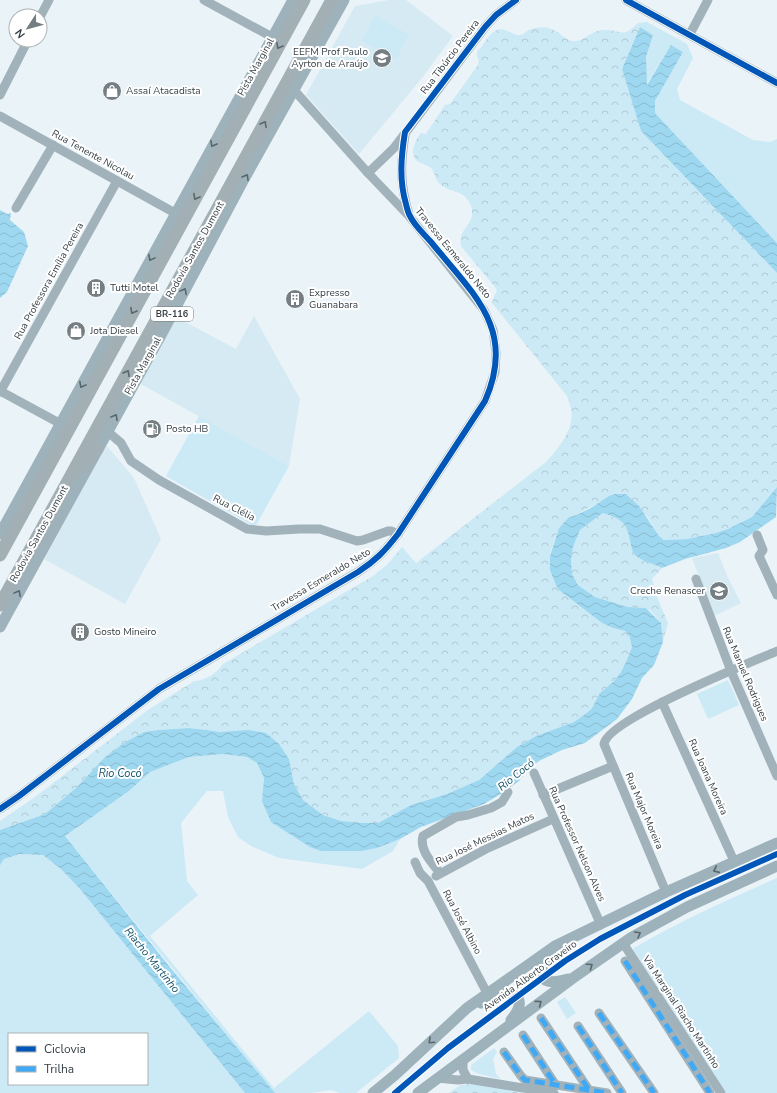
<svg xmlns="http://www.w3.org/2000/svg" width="777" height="1093" viewBox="0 0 777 1093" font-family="'Nunito Sans',sans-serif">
<defs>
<pattern id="forest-crowns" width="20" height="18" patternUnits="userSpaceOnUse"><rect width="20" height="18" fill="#cce9f6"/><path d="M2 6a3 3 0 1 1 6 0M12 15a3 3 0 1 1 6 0" fill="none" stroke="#b0c9d4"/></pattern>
<pattern id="water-waves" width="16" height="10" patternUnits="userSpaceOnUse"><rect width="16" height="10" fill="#9ed8f0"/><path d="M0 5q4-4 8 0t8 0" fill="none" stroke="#89bacf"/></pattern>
</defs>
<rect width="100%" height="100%" fill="#eaf3f7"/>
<g fill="#d6eaf3">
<path d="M389,0H406L453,36L421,79L359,154L306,95L355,6Z"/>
<path d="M174,316L236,349L254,316L300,399L289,466L137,382Z"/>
<path d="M106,445L134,478L161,539L125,604L44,559Z"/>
<path d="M718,553L728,578L741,603L714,616L692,558Z"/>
</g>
<g fill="#cce9f6" fill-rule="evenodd">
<path d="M375,15L409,35L396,59L362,41Z"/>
<path d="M647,22L687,44L693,58L677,89L680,100L753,140L770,142L777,139V243L655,113V101L683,52L671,45L646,85V57L653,35L640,27L638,23Z"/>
<path d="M199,416L289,466L255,527L166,476Z"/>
<path d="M728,680L739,705L708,719L697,694Z"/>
<path d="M223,754L247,757L257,763L264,778L262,801L362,851L377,848L400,839L393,851L362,869L279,858L251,846L238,837L228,817L223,791H207L181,823L187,881L198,895L150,936L274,1088L369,1011L398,1046L399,1058L356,1093H340L331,1090L311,1093H275L273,1092L65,836L129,791L150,772L189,757Z"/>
<path d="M19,854L43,855L61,869L80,889L245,1093H0V865L4,859ZM9,1034H147V1084H9Z"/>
<path d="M777,878V1093H726L634,951V948C680,921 728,900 777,878Z"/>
<path d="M565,997L576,1013L567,1019L557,1002Z"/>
<path d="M494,1048L497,1052L493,1059L496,1074L501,1079L479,1074L471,1070V1065Z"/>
</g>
<g fill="url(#forest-crowns)">
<path d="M638,23L640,27L622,69L641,131L777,273V487L752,517L728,529L716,533L687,539L664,540L659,536L647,516L614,494L574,516L569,517L559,528L551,550L550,556L559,590L602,623L613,628L625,631L629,635L632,647L626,662L621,672L613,682L600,693L592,708L588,712L574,722L536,736L517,747L479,780L447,794L411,805L378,823H365L341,821L323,815L303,800L294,784L289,759L248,730L219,732L207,730L189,728L158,730L144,732L105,757L77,787L45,814L0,830V821L35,797L148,710L194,681C205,681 217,673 223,664L373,576L388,564L402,547L416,563L546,462C559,448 575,429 571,409C570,404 568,400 567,396L492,303L494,296L497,291L495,287L461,246C457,228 477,225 471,206C464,188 451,194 440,184C435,180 435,172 431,168C427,164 421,164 417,161C409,154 415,140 421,133L426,134L445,105L450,104L478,65L479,61L477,56V52C483,46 488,35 495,31C505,25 512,37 521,35C524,34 527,31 529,30C537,27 545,26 553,30C560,32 564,39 572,41C583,43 591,30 603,30C622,29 621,40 638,23Z"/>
<path d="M603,513L621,520L628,530L633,551L636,556L662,568L652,579L657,597L668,623L663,642L661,623L651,611L646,608L628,607L595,597L578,585L572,574L571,560L573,547L580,530Z"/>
<path d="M472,1083L526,1093H449L459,1086Z"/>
</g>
<g fill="url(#water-waves)">
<path d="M640,27L653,35L646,57L647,85L671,45L683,52L655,101V113L777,243V273L641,131L622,69Z"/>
<path d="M0,210L7,214L11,213L10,220L24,232L28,246L7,292L0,298Z"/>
<path d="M777,487L776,517L740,542L726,548L685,559L662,568C654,564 643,561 636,556C633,554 632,549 631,545C627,523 624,520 603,513L580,530L573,547L571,560L572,574L578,585L595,597L628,607L646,608L661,623L663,642L654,665L642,678L632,699L617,719L585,743L562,750L539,761L528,770L519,781L499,795L484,804L421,827L400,839L377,848L362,851H321L310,847L271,822L262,801L264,778L257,763L247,757L223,754L189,757L150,772L129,791L65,836L169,966L275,1093H245L80,889L61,869L43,855L19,854L4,859L0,865V830L45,814L77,787L105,757L124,743L144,732L158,730L189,728L207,730L219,732L248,730L266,733L279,744L289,759L294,784L303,800L323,815L341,821L365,823H378L411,805L447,794L479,780L517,747L536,736L574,722L588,712L592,708L600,693L613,682L621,672L626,662L632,647L629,635L625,631L613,628L602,623L559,590L556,585L550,570V556L559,528L569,517L574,516L589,509L609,496L614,494H626L639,506L659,536L664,540L687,539L716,533L728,529L752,517Z"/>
</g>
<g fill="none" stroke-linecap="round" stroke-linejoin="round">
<g stroke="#a1b2ba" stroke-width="9">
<path d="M204,0L272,37"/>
<path d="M626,0L777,83"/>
<path d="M40,17L49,0"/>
<path d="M690,34L708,0"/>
<path d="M0,95L28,40"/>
<path d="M0,116L175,213"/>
<path d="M405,135C400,166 400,184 409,215"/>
<path d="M368,173L394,148L485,27L496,15L516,0"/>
<path d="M16,208L53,145"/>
<path d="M0,391L61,424"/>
<path d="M0,392L117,181"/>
<path d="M107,431L121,443L131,461L159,480L247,529L266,531L299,529H320L357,541L363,540L388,531H391L398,534"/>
<path d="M757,535L763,550L759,556L777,595"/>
<path d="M696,579L731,671L777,776"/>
<path d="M662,702L734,861"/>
<path d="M534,773L600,923"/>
<path d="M543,795L613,766"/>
<path d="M0,809L19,796L159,689L358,572C375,561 385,551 398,534L485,401L495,372L496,353L493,330L484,310L409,216L368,173L294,90"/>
<path d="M415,862L420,873L428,881L487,993"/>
<path d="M440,873C432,863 419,850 423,836L456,817L468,815L491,808L502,802L508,792"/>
<path d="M436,876L486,849L553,819"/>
<path d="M666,892L604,744C608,719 750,663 777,651"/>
<path d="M623,943L721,1093"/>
<path d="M625,961L710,1093"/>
<path d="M599,1013L654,1093"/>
<path d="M541,1018L589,1090"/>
<path d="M578,1026L622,1093"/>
<path d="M523,1035L555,1084"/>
<path d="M504,1052L521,1076L525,1080L607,1093"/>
<path d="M463,1060V1070L468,1079"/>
<path d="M437,1078L458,1080L468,1079L554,1093"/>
</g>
<g stroke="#9db2ba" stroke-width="11">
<path d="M0,534L293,0"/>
<path d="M0,627L161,335L243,181L344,0"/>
<path d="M551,951C535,973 538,988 568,979"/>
<path d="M481,1003C489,999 497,995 505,993C513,992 521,998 519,1006C518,1012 514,1016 511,1020"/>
<path d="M373,1093L395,1075L467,1008L555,946L666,892L777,843"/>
<path d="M418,1093L573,978L632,937L687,907L777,866"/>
</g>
<g stroke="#a2b0b6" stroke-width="13">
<path d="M82,468L97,449"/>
<path d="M0,555L304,0"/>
<path d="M0,605L332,0"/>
</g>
<g stroke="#3fa9f5" stroke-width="5" stroke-dasharray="10 5" stroke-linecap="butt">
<path d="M625,961L710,1093"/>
<path d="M599,1013L654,1093"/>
<path d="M541,1018L589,1090"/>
<path d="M578,1026L622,1093"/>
<path d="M523,1035L555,1084"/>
<path d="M504,1052L521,1076L525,1080L607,1093"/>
</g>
<g stroke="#fff" stroke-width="8">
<g id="cycleway">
<path d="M626,0L777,83"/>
<path d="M0,809L19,796L159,689L358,572C375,561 385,551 398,534L485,401C517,329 473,294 431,242C424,234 414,225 410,216C408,213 407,208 406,204C399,180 401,157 405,132L485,27L496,15L516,0"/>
<path d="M395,1093L448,1048L565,961L600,939L685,895L777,854"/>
</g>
</g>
<use href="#cycleway" stroke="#0057b8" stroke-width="6"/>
</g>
<defs><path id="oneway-chevron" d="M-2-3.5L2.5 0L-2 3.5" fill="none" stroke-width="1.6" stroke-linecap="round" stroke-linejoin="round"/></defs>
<g stroke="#5a676c">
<use href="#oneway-chevron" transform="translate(279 46) rotate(119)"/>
<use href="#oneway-chevron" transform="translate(264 124) rotate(-61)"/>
<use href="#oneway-chevron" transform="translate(196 197) rotate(119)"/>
<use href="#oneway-chevron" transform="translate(133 311) rotate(119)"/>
<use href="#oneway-chevron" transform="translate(127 373) rotate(-61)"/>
</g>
<g stroke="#59676d">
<use href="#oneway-chevron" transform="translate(213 144) rotate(119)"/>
<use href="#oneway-chevron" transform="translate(246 177) rotate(-60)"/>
<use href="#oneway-chevron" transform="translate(151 258) rotate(118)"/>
<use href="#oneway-chevron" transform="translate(184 291) rotate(-62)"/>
<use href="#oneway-chevron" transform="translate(82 385) rotate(118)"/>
<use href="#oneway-chevron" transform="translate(115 417) rotate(-61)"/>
<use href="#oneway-chevron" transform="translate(18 593) rotate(-62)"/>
<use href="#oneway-chevron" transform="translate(716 870) rotate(156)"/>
<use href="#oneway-chevron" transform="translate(638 934) rotate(-30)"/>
<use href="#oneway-chevron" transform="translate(590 966) rotate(-35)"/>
<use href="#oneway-chevron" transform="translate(539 1003) rotate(-37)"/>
<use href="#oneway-chevron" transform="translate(431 1041) rotate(137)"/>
</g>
<defs>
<g id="school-disc" transform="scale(1)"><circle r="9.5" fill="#747e83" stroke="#fff"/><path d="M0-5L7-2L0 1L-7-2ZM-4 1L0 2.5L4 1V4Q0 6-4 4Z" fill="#fff"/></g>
<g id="shop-disc" transform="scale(1)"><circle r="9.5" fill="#747e83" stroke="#fff"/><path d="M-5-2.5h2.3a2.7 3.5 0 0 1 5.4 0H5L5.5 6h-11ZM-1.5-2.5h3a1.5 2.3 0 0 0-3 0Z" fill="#fff"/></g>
<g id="building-disc" transform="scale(1)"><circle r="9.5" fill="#747e83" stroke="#fff"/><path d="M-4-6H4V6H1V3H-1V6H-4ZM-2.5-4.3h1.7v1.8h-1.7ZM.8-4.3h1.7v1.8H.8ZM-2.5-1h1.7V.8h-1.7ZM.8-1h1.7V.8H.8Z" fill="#fff"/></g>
<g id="fuel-disc" transform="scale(1)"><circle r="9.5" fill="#747e83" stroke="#fff"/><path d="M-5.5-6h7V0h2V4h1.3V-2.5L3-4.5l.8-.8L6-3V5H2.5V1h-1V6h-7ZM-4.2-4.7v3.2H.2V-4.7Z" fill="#fff"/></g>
</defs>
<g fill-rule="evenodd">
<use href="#school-disc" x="382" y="58"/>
<use href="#shop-disc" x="112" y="91"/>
<use href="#building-disc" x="96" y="288"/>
<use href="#building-disc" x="295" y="299"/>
<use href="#shop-disc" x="76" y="331"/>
<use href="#fuel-disc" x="152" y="429"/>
<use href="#school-disc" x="719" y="591"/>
<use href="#building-disc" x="80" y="632"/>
</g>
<g text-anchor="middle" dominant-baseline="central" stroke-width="4" stroke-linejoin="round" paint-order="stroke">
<rect fill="#fff" stroke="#71797c" stroke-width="1" x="151" y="307" width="42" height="14" rx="3"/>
<g font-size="9" font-weight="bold" fill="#343f44">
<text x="172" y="314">BR-116</text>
</g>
<g font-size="10" fill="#343f44" stroke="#fff" text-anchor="start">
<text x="368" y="52" text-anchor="end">EEFM Prof Paulo<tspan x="368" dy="12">Ayrton de Araújo</tspan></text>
<text x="126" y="91">Assaí Atacadista</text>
<text x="110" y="288">Tutti Motel</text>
<text x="309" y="293">Expresso<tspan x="309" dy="12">Guanabara</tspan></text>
<text x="90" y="331">Jota Diesel</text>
<text x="166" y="429">Posto HB</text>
<text x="705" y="591" text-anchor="end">Creche Renascer</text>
<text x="94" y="632">Gosto Mineiro</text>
</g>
<g font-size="10" fill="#343f44" stroke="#fff">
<text transform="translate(450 57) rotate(-53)">Rua Tibúrcio Pereira</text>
<text transform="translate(256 67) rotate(-61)">Pista Marginal</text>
<text transform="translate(93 155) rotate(29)">Rua Tenente Nicolau</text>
<text transform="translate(195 250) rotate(-61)">Rodovia Santos Dumont</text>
<text transform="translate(453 253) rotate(51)">Travessa Esmeraldo Neto</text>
<text transform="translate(49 281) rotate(-61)">Rua Professora Emília Pereira</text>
<text transform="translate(143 366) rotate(-61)">Pista Marginal</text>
<text transform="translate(234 508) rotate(27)">Rua Clélia</text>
<text transform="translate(39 534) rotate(-61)">Rodovia Santos Dumont</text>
<text transform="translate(321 580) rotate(-31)">Travessa Esmeraldo Neto</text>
<text transform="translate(745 674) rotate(67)">Rua Manuel Rodrigues</text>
<text transform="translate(708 777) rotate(66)">Rua Joana Moreira</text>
<text transform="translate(644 811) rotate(67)">Rua Major Moreira</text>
<text transform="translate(485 839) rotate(-26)">Rua José Messias Matos</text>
<text transform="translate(577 844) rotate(66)">Rua Professor Nelson Alves</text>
<text transform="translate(462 922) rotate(62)">Rua José Albino</text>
<text transform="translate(530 976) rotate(-36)">Avenida Alberto Craveiro</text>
<text transform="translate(681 1012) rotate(57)">Via Marginal Riacho Martinho</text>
</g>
<g font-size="11" font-style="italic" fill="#13536a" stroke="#fff">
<text x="120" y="773">Rio Cocó</text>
<text transform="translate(516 775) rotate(-39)">Rio Cocó</text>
<text transform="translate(152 960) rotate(51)">Riacho Martinho</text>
</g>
</g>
<rect x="8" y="1033" width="140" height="52" fill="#ffffff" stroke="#aeb2b4"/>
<rect x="16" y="1046" width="20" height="6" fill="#0057b8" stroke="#aeb2b4"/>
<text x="44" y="1053" font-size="12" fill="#343f44">Ciclovia</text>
<rect x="16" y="1066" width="20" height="6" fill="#3fa9f5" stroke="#aeb2b4"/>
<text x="44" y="1073" font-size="12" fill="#343f44">Trilha</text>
<g transform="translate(28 28) rotate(234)"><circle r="19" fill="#ffffff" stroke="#aeb2b4"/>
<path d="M0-3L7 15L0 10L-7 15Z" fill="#747e83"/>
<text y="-6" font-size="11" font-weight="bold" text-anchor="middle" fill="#343f44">N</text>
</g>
</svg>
